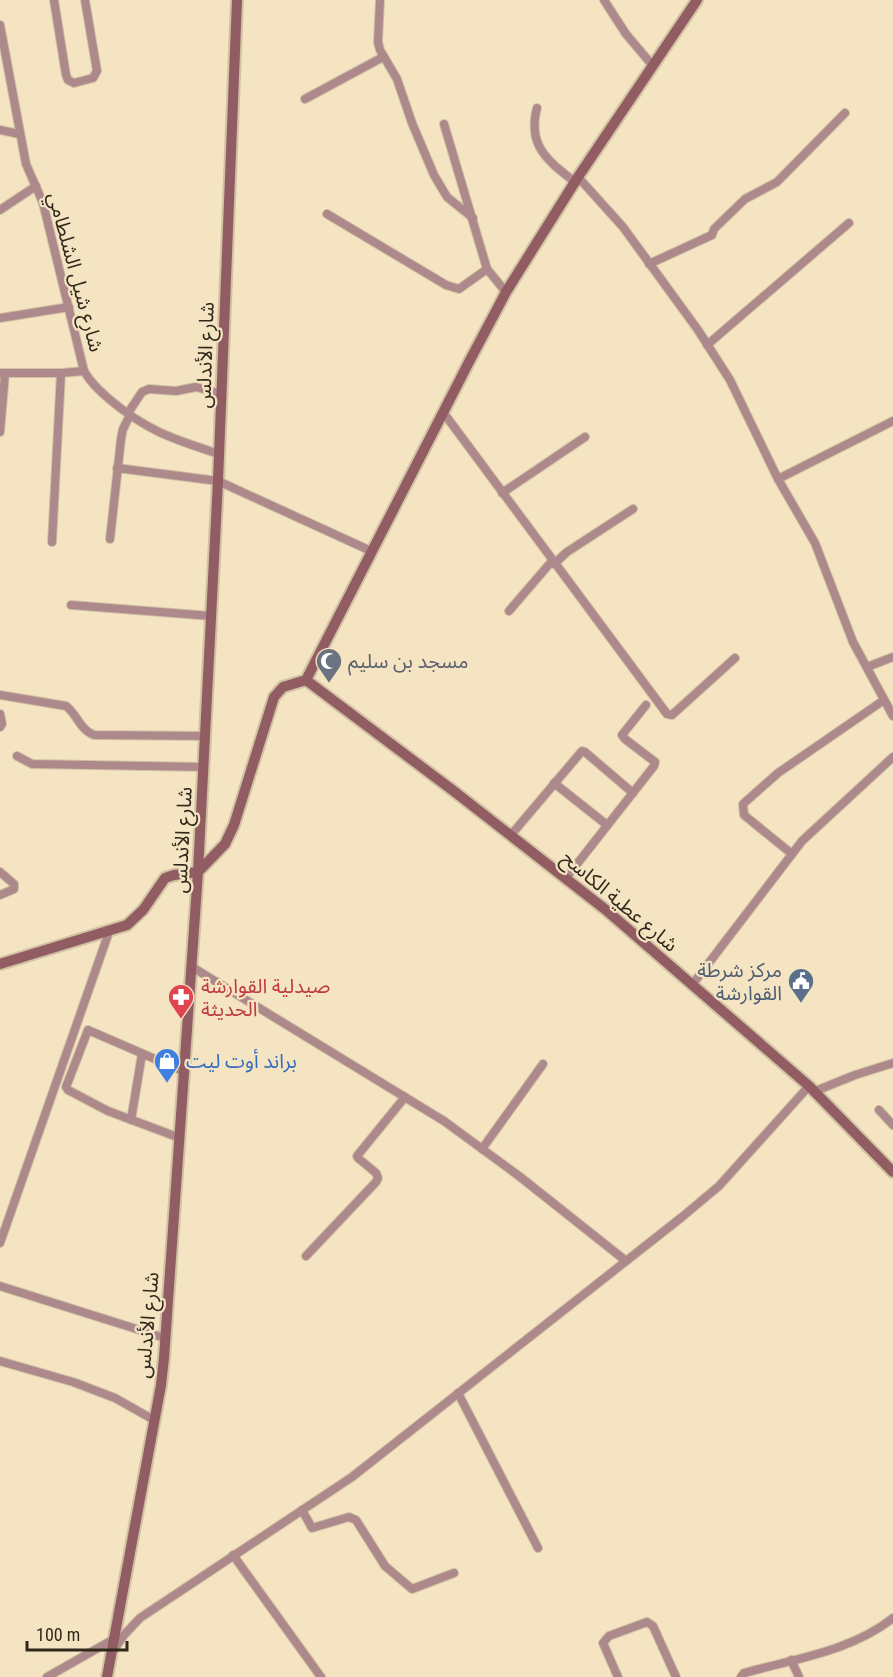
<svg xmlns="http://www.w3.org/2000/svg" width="893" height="1677" viewBox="0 0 893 1677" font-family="'Roboto Condensed','Noto Sans Arabic',sans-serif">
<rect width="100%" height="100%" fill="#f5e4c2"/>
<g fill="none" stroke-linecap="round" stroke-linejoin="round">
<g stroke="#d1c2a4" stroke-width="10">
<g id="street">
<path d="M54,0L66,75L68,80L74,83L93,78L97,71L85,0"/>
<path d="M380,0L378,42L380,50L397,79L412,123L434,175L447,197L473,218"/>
<path d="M604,0L626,34L653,66"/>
<path d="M0,25L26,164L43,203L84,371C91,383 99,390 109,399C147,431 173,439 219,454"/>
<path d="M305,99L383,57"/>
<path d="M537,108C527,146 548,161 575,182"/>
<path d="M444,124L487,269L506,292"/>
<path d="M0,130L19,134"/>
<path d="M578,177L623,227L698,330L730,380L778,479L815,543L853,642L893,716"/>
<path d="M0,210L36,186"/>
<path d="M327,214L446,285L459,289L487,269"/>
<path d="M649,264L712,235L714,229L745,199L777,182L845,113"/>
<path d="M0,318L69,307"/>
<path d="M707,345L849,223"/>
<path d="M0,373H61L84,371"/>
<path d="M443,412L667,714L672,715L735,658"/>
<path d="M128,413L142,392L149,389L176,391L196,387L221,394"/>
<path d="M0,432L5,374"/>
<path d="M117,468L218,481L371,551"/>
<path d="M778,479L893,421"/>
<path d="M502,493L585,437"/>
<path d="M110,539L121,439L123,429L130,415"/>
<path d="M52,542L61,373"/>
<path d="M554,564L567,552L633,509"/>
<path d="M71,605L211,616"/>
<path d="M509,611L552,561"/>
<path d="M867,667L893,657"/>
<path d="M0,695L66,706C77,714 80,730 94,735L205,736"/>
<path d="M0,714L2,724L0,727"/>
<path d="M17,756L32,764L203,767"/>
<path d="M554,783L607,825"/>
<path d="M511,835L582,751L585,752L633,793"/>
<path d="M792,854L744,815L743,804L778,773L884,700"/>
<path d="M0,872L14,884V889L0,895"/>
<path d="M566,878L654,766L655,762L625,739L622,735L646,705"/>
<path d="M192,967L444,1121L519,1176L626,1261"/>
<path d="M692,985L802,841L893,757"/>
<path d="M813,1092L855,1075L893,1063"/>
<path d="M879,1110L893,1125"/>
<path d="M131,1120L142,1054"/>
<path d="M180,1138L108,1111L68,1090L66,1087L88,1030L185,1072"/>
<path d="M482,1149L543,1064"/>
<path d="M0,1243L109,932"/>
<path d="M306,1256L376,1182L378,1178L376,1173L358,1158L357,1156L405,1097"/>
<path d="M0,1286L165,1338"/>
<path d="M0,1361L73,1382L115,1398L154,1420"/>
<path d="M458,1393L538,1548"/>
<path d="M302,1510L312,1528L349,1517L356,1520L385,1566L412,1589L454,1573"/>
<path d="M233,1555L321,1677"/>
<path d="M114,1650L124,1635L140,1618L352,1477L682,1217L719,1186L809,1086"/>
<path d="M791,1660L799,1677"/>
<path d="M47,1677L114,1639"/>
<path d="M618,1677L603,1643L609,1636L647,1622L653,1626L676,1677"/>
<path d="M741,1677L744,1673C794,1659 852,1651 893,1618"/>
</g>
</g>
<g stroke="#d1c2a4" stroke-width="14">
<g id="secondary">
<path d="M306,680L455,792L606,910L809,1086L893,1172"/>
<path d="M0,964L127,925L143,910L165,878L174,875L198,872L225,844L234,825L274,697L283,687L306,680L470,360L506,292L578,177L697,0"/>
<path d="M107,1677L161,1385L164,1358L198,872L218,481L237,0"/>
</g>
</g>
<use href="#street" stroke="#ae898c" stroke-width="8"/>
<use href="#secondary" stroke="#915c62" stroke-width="10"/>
</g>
<defs>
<g id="mosque-pin" transform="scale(1.35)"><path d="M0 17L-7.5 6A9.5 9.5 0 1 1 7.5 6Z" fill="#6b7280" stroke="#f5e4c2"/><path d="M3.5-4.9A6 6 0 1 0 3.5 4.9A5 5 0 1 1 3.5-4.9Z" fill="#fff"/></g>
<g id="civic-pin" transform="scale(1.35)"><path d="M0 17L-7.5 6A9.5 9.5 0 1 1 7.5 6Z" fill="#5c6f8a" stroke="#f5e4c2"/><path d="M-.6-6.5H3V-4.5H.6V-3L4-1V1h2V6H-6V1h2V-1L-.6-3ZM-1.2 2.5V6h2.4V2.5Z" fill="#fff"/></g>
<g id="pharmacy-pin" transform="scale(1.35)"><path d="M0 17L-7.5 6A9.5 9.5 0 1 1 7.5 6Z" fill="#e0444e" stroke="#f5e4c2"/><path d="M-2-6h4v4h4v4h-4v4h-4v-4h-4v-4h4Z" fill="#fff"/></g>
<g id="shop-pin" transform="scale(1.35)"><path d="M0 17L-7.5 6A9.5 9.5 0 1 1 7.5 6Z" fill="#3f7fe0" stroke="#f5e4c2"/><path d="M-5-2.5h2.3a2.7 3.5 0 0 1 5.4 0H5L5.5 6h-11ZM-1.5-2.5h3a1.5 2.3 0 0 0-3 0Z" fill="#fff"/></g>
</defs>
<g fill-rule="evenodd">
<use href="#mosque-pin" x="329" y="661"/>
<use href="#civic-pin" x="801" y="981"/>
<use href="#pharmacy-pin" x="181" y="997"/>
<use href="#shop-pin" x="167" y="1061"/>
</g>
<g text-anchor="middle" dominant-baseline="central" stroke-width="4.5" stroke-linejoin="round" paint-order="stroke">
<g font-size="20" fill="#2f281b" stroke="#f5e4c2">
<text transform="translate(76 272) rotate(75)">شارع شيل الشلطامي</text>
<text transform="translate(205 355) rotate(-88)">شارع الأندلس</text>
<text transform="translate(182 840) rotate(-87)">شارع الأندلس</text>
<text transform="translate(620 901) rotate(40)">شارع عطية الكاسح</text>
<text transform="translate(147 1325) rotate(-85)">شارع الأندلس</text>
</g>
<g font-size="20" fill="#5b616d" stroke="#f5e4c2" text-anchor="start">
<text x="348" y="661">مسجد بن سليم</text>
</g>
<g font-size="20" fill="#4e5e75" stroke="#f5e4c2" text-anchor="end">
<text x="782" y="970">مركز شرطة<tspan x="782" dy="23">القوارشة</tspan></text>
</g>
<g font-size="20" fill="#be3a42" stroke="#f5e4c2" text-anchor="start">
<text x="201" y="986">صيدلية القوارشة<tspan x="201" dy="23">الحديثة</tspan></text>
</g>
<g font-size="20" fill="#366cbe" stroke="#f5e4c2" text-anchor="start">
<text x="186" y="1061">براند أوت ليت</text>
</g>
</g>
<path d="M27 1641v9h100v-9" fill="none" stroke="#2f281b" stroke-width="3"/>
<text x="36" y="1641" font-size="18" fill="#2f281b" stroke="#f5e4c2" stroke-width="4.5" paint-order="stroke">100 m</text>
</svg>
